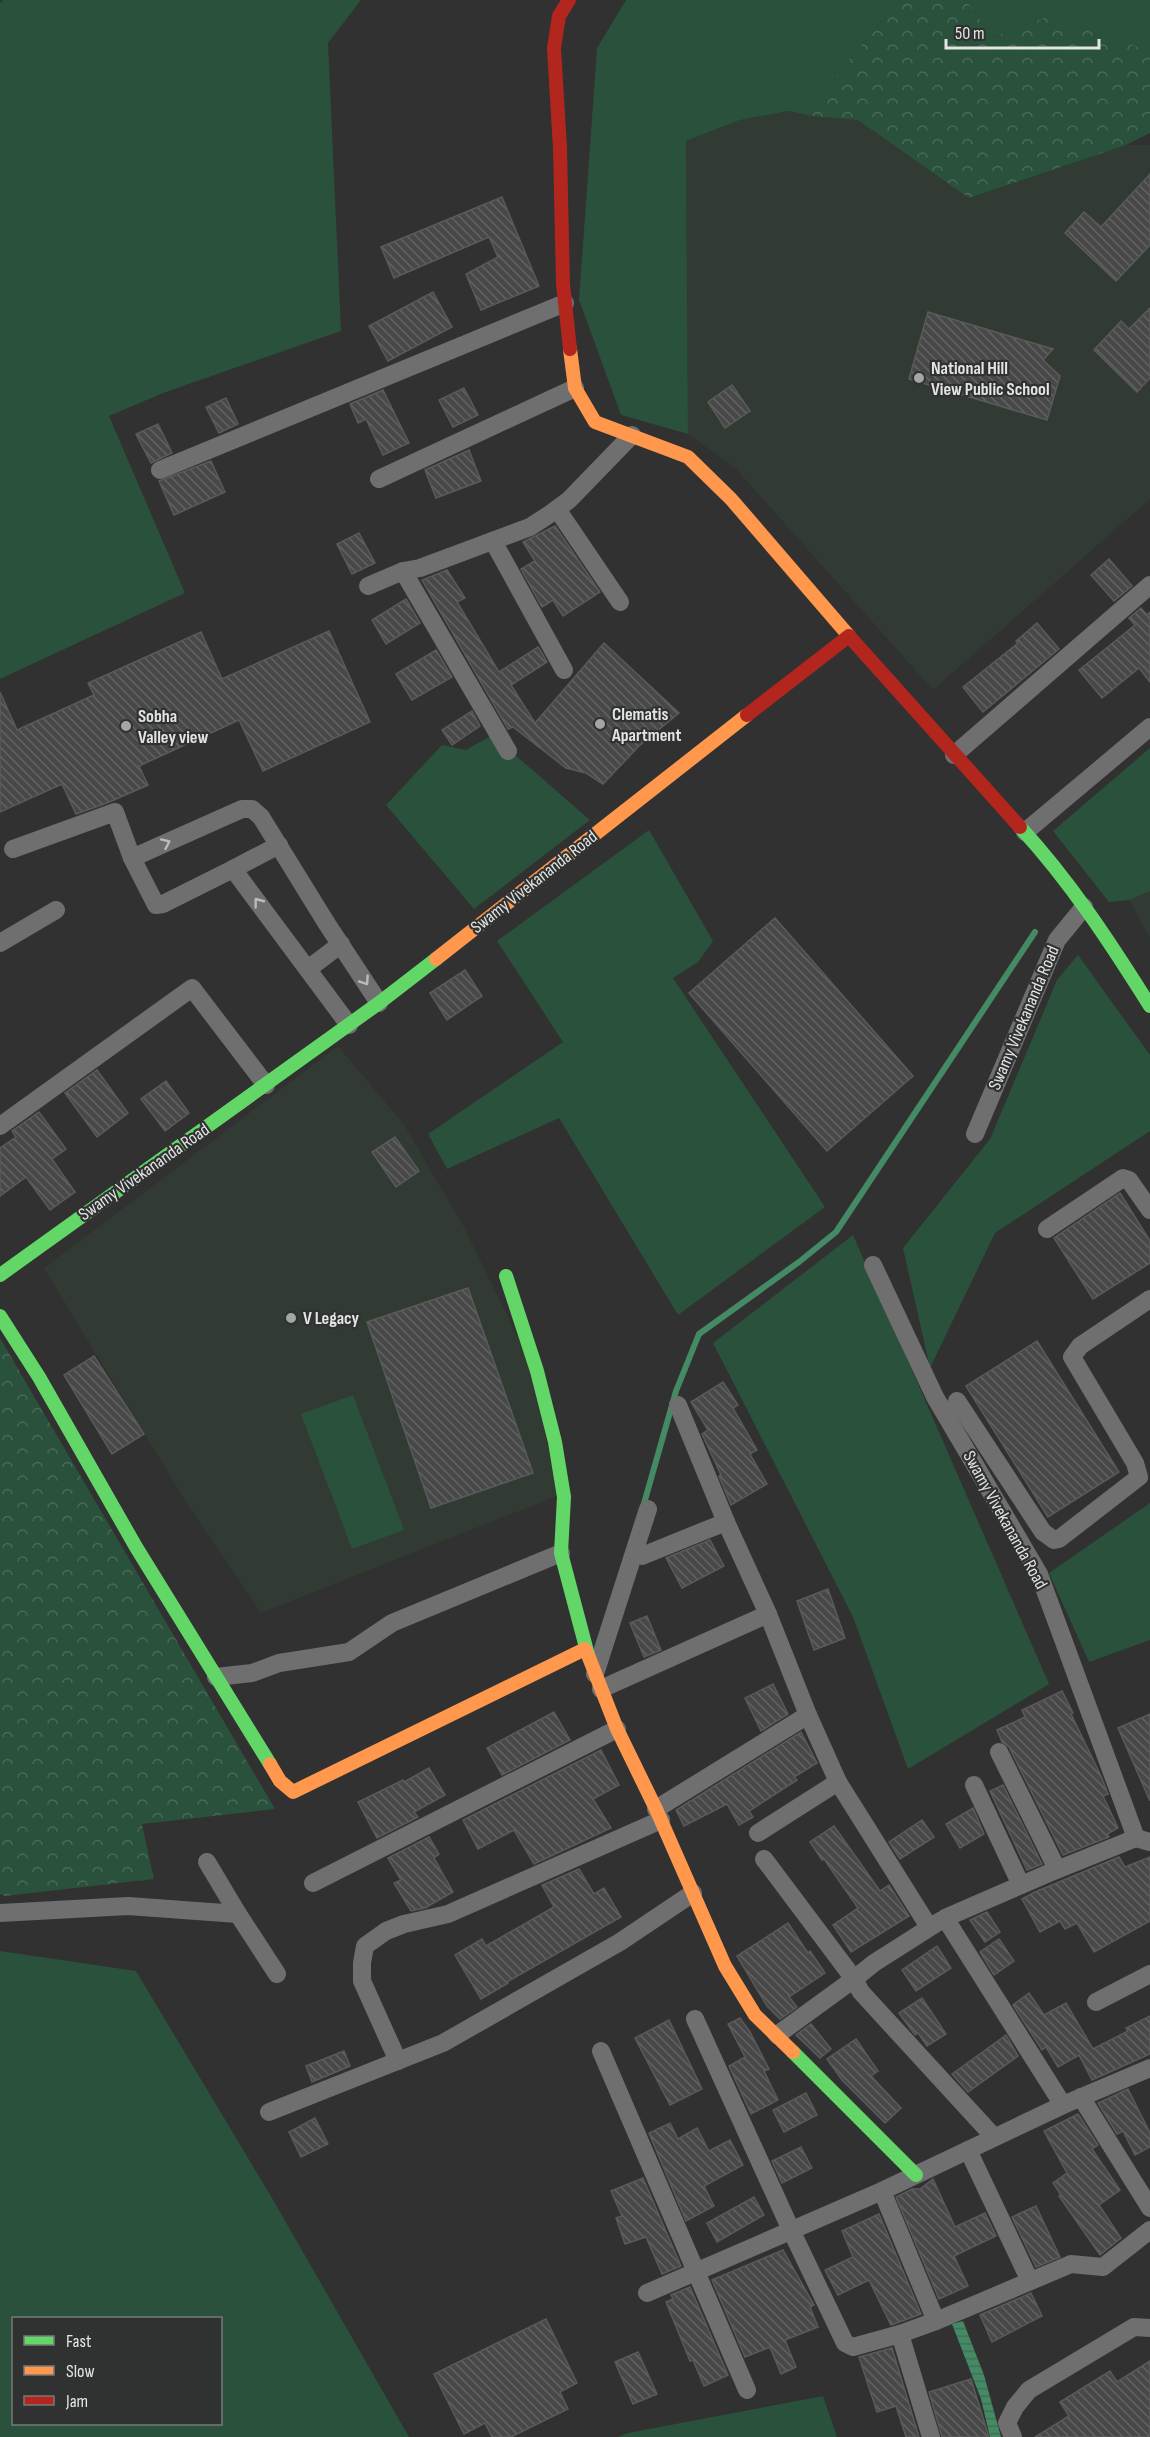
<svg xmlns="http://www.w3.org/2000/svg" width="1150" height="2437" viewBox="0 0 1150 2437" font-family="'Sofia Sans Condensed',sans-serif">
<defs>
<pattern id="park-crowns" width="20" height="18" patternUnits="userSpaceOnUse" patternTransform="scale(1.5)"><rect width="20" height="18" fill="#2a513b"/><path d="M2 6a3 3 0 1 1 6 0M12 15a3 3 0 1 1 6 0" fill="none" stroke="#496a57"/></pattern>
<pattern id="water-rules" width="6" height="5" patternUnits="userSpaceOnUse" patternTransform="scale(1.5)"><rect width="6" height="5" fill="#448a64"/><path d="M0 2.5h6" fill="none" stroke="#446e57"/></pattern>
<pattern id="building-back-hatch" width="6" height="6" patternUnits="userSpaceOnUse" patternTransform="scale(1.5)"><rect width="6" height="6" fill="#474847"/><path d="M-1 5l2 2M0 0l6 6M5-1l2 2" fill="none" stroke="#616261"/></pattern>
</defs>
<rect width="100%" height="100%" fill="#303130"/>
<g fill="#323a34">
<path d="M788,111L811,116L858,119L969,198L1126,145H1150V499L933,690L736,469L688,434L686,141L740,120Z"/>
<path d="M1150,891V938L1129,900Z"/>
<path d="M338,1046L403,1123L464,1227L533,1368L557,1496L261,1613L184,1499L44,1268Z"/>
</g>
<g fill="#2a513b" fill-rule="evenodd">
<path d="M3,0H361L328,43L341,331L163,393L109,416L185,593L0,679V3Z"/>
<path d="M626,0H900L841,69L811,116L788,111L740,120L686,141L688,434L621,415L579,300L597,48Z"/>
<path d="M966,0H1150V52L1046,17L993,37Z"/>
<path d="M492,735L590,820L474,909L386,805L442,745L466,750Z"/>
<path d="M1150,748V891L1129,900L1109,902L1053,831Z"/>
<path d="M649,830L713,941L698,962L673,978L825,1207L678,1315L559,1118L447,1169L428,1134L563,1042L497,941Z"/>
<path d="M1078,955L1150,1055V1131L995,1233L930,1368L903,1248L990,1139L1057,980Z"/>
<path d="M853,1235L1049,1684L908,1769L853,1617L713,1343Z"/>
<path d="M353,1395L404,1530L352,1549L301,1414Z"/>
<path d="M1150,1503V1640L1089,1662L1049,1573Z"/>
<path d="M0,1951L136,1971L272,2198L409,2437H0ZM14,2318H220V2424H14Z"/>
<path d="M823,2396L837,2437H618L628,2433Z"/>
</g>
<g fill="url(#park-crowns)">
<path d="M900,0H966L993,37L1046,17L1147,50L1150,52V133L1126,145L969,198L858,120L811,116L841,69Z"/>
<path d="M0,1338L275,1809L142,1824L154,1879L5,1896L0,1894Z"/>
</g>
<path fill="url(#water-rules)" d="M963,2321L984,2375L1001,2437H990L981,2399L952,2324Z"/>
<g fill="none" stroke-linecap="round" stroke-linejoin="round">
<path stroke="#448a64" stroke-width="6" d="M643,1507L676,1391L699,1334L799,1262L836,1232L1035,932"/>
</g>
<g fill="url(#building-back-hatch)" stroke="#595a59" stroke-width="1.5">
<path d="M1150,174V245L1116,281L1065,233L1084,212L1101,227Z"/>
<path d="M502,197L539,286L481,310L466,274L498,257L489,237L394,278L381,247Z"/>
<path d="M433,292L452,327L388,361L369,326Z"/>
<path d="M1150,308V378L1137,392L1094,350L1121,321L1129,329Z"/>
<path d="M928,312L1053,349L1043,360L1060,376L1047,420L909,379Z"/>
<path d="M732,385L750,411L725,428L708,402Z"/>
<path d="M464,388L478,415L453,427L439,400Z"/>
<path d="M383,390L409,443L383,455L366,419L358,423L350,404Z"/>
<path d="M226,398L238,424L219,433L206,407Z"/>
<path d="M158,424L172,453L151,463L136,434Z"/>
<path d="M469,450L481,481L436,498L425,470Z"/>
<path d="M211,461L225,492L174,515L159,481Z"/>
<path d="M555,526L600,592L563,616L553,600L542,607L521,569L535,561L523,542Z"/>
<path d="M359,533L375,563L352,574L337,544Z"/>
<path d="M1109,559L1132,586L1114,601L1091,575Z"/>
<path d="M447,570L465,598L457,602L499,672L538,647L542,653L547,662L511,685L535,723L604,643L679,713L639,746L603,784L586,773L566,768L513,727L508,729L422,580Z"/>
<path d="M406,599L420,623L386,644L372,620Z"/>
<path d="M1141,608L1147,615L1150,612V682L1139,668L1102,698L1079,670L1135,625L1129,618Z"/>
<path d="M1037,623L1059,649L983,712L963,687L1018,643L1016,641Z"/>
<path d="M329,631L370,722L263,771L239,720L139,766L148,785L107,803L76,814L62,784L0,812V692L17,730L94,695L88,683L201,632L222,679Z"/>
<path d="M436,650L452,677L412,700L396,674Z"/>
<path d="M472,711L480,726L452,745L442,730Z"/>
<path d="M775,918L913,1076L827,1151L689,993Z"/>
<path d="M465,970L482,996L447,1020L430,993Z"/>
<path d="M97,1070L128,1113L97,1137L65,1093Z"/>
<path d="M166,1081L189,1113L165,1131L141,1099Z"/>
<path d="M39,1112L66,1149L52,1159L75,1192L50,1210L26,1177L0,1196V1148L16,1137L12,1131Z"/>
<path d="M395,1137L419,1171L396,1187L372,1152Z"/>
<path d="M1120,1193L1150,1241V1263L1093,1299L1054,1238Z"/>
<path d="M468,1288L533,1473L431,1508L367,1322Z"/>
<path d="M1037,1341L1119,1472L1048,1517L966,1386Z"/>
<path d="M94,1356L144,1434L112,1454L64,1375Z"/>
<path d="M723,1382L738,1405L733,1408L757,1450L750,1454L767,1484L731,1505L719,1476L721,1475L702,1434L708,1430L691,1402Z"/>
<path d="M710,1540L724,1566L682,1588L666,1558Z"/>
<path d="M828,1589L845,1638L814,1650L797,1601Z"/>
<path d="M647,1616L661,1650L644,1657L630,1623Z"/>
<path d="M773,1684L788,1714L761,1731L745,1698Z"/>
<path d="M1062,1691L1073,1713L1071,1714L1101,1776L1108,1794L1103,1796L1118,1828L1107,1834L1109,1837L1063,1855L1009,1747L1002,1742L997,1730L1025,1717L1022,1710Z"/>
<path d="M554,1712L570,1740L502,1775L487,1748Z"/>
<path d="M1150,1714V1801L1118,1728Z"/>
<path d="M801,1732L817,1763L794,1777L797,1780L749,1811L753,1817L739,1825L727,1804L684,1826L676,1810Z"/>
<path d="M601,1750L619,1785L593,1799L611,1828L534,1864L514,1830L478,1849L463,1820Z"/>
<path d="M429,1768L445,1795L414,1812L418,1817L377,1838L358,1802L403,1780L404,1782Z"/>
<path d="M1003,1785L1042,1864L1027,1870L990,1791Z"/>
<path d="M973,1808L984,1834L960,1848L946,1824Z"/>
<path d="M922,1820L934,1837L900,1859L889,1842Z"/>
<path d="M834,1826L880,1891L889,1885L909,1916L851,1952L833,1925L858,1908L824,1859L822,1860L810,1842Z"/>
<path d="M429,1837L439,1854L434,1858L453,1892L425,1908L411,1911L394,1883L401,1880L388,1858Z"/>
<path d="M1119,1857L1125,1867L1150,1857V1921L1094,1952L1077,1923L1065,1929L1060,1921L1040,1932L1022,1899L1035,1892Z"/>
<path d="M579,1869L594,1894L604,1888L621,1917L507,1982L508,1983L481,1999L455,1955L482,1939L486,1946L554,1907L542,1885Z"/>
<path d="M987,1912L1000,1932L985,1942L970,1920Z"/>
<path d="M788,1923L808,1953L810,1951L825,1973L789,1997L797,2007L780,2019L767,2006L737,1956Z"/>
<path d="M999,1939L1014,1961L994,1975L980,1952Z"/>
<path d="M937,1946L951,1968L916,1991L902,1970Z"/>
<path d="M1029,1993L1044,2015L1066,2003L1093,2049L1128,2031L1126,2028L1150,2016V2054L1092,2080L1079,2055L1058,2067L1046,2047L1042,2050L1013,2005Z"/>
<path d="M922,1998L946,2034L927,2046L918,2033L915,2035L899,2013Z"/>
<path d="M740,2018L750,2032L769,2069L764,2071L778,2100L751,2114L729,2066L745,2057L728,2024Z"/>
<path d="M669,2020L702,2089L670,2105L635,2038Z"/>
<path d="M811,2024L831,2049L820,2058L796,2035Z"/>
<path d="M1006,2035L1018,2056L968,2092L952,2074Z"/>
<path d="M856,2039L878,2071L871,2076L901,2108L885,2123L842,2080L827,2059Z"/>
<path d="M344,2051L350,2066L312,2082L306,2066Z"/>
<path d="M1128,2089L1150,2133V2147L1135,2155L1123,2131L1117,2134L1098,2103Z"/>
<path d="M806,2093L817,2115L784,2132L773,2110Z"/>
<path d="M1078,2114L1098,2145L1092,2149L1120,2190L1099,2205L1121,2238L1100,2255L1059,2196L1061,2195L1053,2183L1067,2173L1044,2131Z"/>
<path d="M315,2118L328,2144L301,2157L289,2132Z"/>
<path d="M670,2123L678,2139L697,2128L709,2151L730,2140L743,2165L704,2186L714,2206L686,2221L649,2133Z"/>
<path d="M801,2147L812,2168L782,2183L772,2161Z"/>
<path d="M643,2178L681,2266L662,2274L646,2237L625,2244L616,2218L622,2216L611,2191Z"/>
<path d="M933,2179L955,2227L985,2213L996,2236L954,2256L968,2286L939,2299L896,2197L912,2189H920Z"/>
<path d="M754,2197L764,2215L717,2242L707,2223Z"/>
<path d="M1036,2206L1060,2257L1036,2267L1012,2217Z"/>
<path d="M879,2214L921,2314L891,2325L869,2280L838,2295L825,2270L853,2257L842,2231Z"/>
<path d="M783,2250L814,2305L810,2307L818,2327L785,2340L796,2367L781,2374L770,2347L745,2357L712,2280Z"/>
<path d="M690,2287L728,2375L704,2386L693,2360L690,2361L666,2302L673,2299L671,2295Z"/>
<path d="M1031,2293L1042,2316L992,2342L980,2315Z"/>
<path d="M546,2319L577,2383L560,2392L568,2409L511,2437H492L485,2423L464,2434L434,2374Z"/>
<path d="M892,2348L919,2437H906L896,2406L877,2412L859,2357Z"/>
<path d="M638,2352L657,2394L633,2404L615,2362Z"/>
<path d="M1150,2361V2437H1035L1069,2416L1060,2402L1110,2371L1117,2382Z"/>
<path d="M971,2379L989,2437H942L929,2392Z"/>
</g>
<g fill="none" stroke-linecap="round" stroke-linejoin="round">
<g stroke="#6f6f6f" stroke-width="18">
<path d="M160,470L565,303"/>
<path d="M379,479L575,388"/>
<path d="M557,509L620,602"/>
<path d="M493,541L564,670"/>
<path d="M368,586L403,571"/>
<path d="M508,751L403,571L420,568L530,527L550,514L569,500L632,435"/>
<path d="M954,755L1150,585"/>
<path d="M1025,832L1150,727"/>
<path d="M13,849L115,812L132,858"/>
<path d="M233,869L279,845"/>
<path d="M0,943L56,910"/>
<path d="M308,969L341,944"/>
<path d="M349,1025L233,869L163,904L156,905L132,858L242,809H252L261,817L327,924L379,1003"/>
<path d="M0,1126L192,988L266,1085"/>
<path d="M975,1134L1057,940L1084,907"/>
<path d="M1047,1229L1123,1178L1129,1180L1150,1210"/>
<path d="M873,1265L935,1397L1039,1574L1136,1838L1150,1842"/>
<path d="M957,1401L1043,1532L1054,1540L1059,1539L1139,1477L1135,1463L1072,1357L1080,1346L1150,1299"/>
<path d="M678,1405L726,1522L768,1614L808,1715L838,1782L929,1927"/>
<path d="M642,1556L726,1522"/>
<path d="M595,1674L648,1509"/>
<path d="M216,1677L252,1673L279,1663L349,1652L392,1623L561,1553"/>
<path d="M601,1689L768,1614"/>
<path d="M999,1752L1057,1869"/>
<path d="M974,1785L1021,1885"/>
<path d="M656,1809L808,1715"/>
<path d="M758,1833L838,1782"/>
<path d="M764,1859L854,1979L777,2035"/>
<path d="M207,1862L238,1914"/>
<path d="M313,1883L617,1729"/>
<path d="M0,1913L128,1906L238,1914L277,1974"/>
<path d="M940,1921L874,1963L854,1979L861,1992L994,2137"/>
<path d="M1096,2002L1150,1974"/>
<path d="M695,2019L791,2230L845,2343L853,2347L900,2334"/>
<path d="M601,2051L747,2390"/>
<path d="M398,2061L362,1981V1963L365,1946L386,1931L404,1924L448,1914L661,1820"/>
<path d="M1081,2097L1150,2208"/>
<path d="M1063,2105L945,1918L1049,1873L1136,1838"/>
<path d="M269,2112L443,2043L620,1942L693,1893"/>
<path d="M968,2150L1030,2281"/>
<path d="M882,2191L936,2321L900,2334L931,2437"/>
<path d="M647,2293L882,2191L1063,2105L1150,2068"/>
<path d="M936,2321L1071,2264L1103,2267L1150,2230"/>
<path d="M1013,2437L1007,2423L1015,2407L1029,2390L1134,2327L1150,2328"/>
</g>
<g stroke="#63d668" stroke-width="14">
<path d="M1020,827C1070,881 1111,944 1150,1006"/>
<path d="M0,1275L379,1003L436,959"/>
<path d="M506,1276L537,1371L555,1442L564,1497L561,1553L588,1655"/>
<path d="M0,1316L39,1377L136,1547L270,1764"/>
<path d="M793,2052L916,2175"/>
</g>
<g stroke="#ff974d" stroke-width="14">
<path d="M570,349L575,388L595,422L688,457L731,499L849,636"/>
<path d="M436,959L747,715"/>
<path d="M588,1655L617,1729L656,1809L725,1966L755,2015L793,2052"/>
<path d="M270,1764L280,1781L293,1792L585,1649"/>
</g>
<g stroke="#b3261e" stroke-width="14">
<path d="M569,0L559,16L554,48L560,148L563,284L570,349"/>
<path d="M747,715L849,636L1020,827"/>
</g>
</g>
<defs><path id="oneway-chevron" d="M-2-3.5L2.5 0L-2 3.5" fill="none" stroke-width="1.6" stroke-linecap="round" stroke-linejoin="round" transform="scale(1.5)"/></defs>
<g stroke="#babcbb">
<use href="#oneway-chevron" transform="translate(166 843) rotate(-24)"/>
<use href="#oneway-chevron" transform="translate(258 902) rotate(-127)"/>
<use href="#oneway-chevron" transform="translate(365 981) rotate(56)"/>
</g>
<g fill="#a4a6a5" stroke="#2f3230" stroke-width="2">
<circle cx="919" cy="378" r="6"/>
<circle cx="600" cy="724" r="6"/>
<circle cx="126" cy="726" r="6"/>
<circle cx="291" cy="1318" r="6"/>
</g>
<g text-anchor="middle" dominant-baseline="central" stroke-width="4.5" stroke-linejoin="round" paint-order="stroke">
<g font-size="18" font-weight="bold" fill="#e3e5e4" stroke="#2f3230" text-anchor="start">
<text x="931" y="368">National Hill<tspan x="931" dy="21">View Public School</tspan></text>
<text x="612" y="714">Clematis<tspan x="612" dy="21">Apartment</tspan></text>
<text x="138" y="716">Sobha<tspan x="138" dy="21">Valley view</tspan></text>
<text x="303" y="1318">V Legacy</text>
</g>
<g font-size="18" fill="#e3e5e4" stroke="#2f3230">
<text transform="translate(534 882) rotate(-38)">Swamy Vivekananda Road</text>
<text transform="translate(1024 1018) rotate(-67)">Swamy Vivekananda Road</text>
<text transform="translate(144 1172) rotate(-35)">Swamy Vivekananda Road</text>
<text transform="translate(1005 1520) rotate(61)">Swamy Vivekananda Road</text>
</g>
</g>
<rect x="12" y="2317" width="210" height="108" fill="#2f3230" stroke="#777a78" stroke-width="1.5"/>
<rect x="24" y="2336" width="30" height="9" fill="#63d668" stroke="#777a78" stroke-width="1.5"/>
<text x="66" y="2347" font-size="18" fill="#e3e5e4">Fast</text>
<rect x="24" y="2366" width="30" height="9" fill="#ff974d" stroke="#777a78" stroke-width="1.5"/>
<text x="66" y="2377" font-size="18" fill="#e3e5e4">Slow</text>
<rect x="24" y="2396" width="30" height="9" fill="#b3261e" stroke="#777a78" stroke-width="1.5"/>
<text x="66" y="2407" font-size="18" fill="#e3e5e4">Jam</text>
<path d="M946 39v9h153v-9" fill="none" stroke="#e3e5e4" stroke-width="3"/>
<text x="955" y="39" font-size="18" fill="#e3e5e4" stroke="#2f3230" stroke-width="4.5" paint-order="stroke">50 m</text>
</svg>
